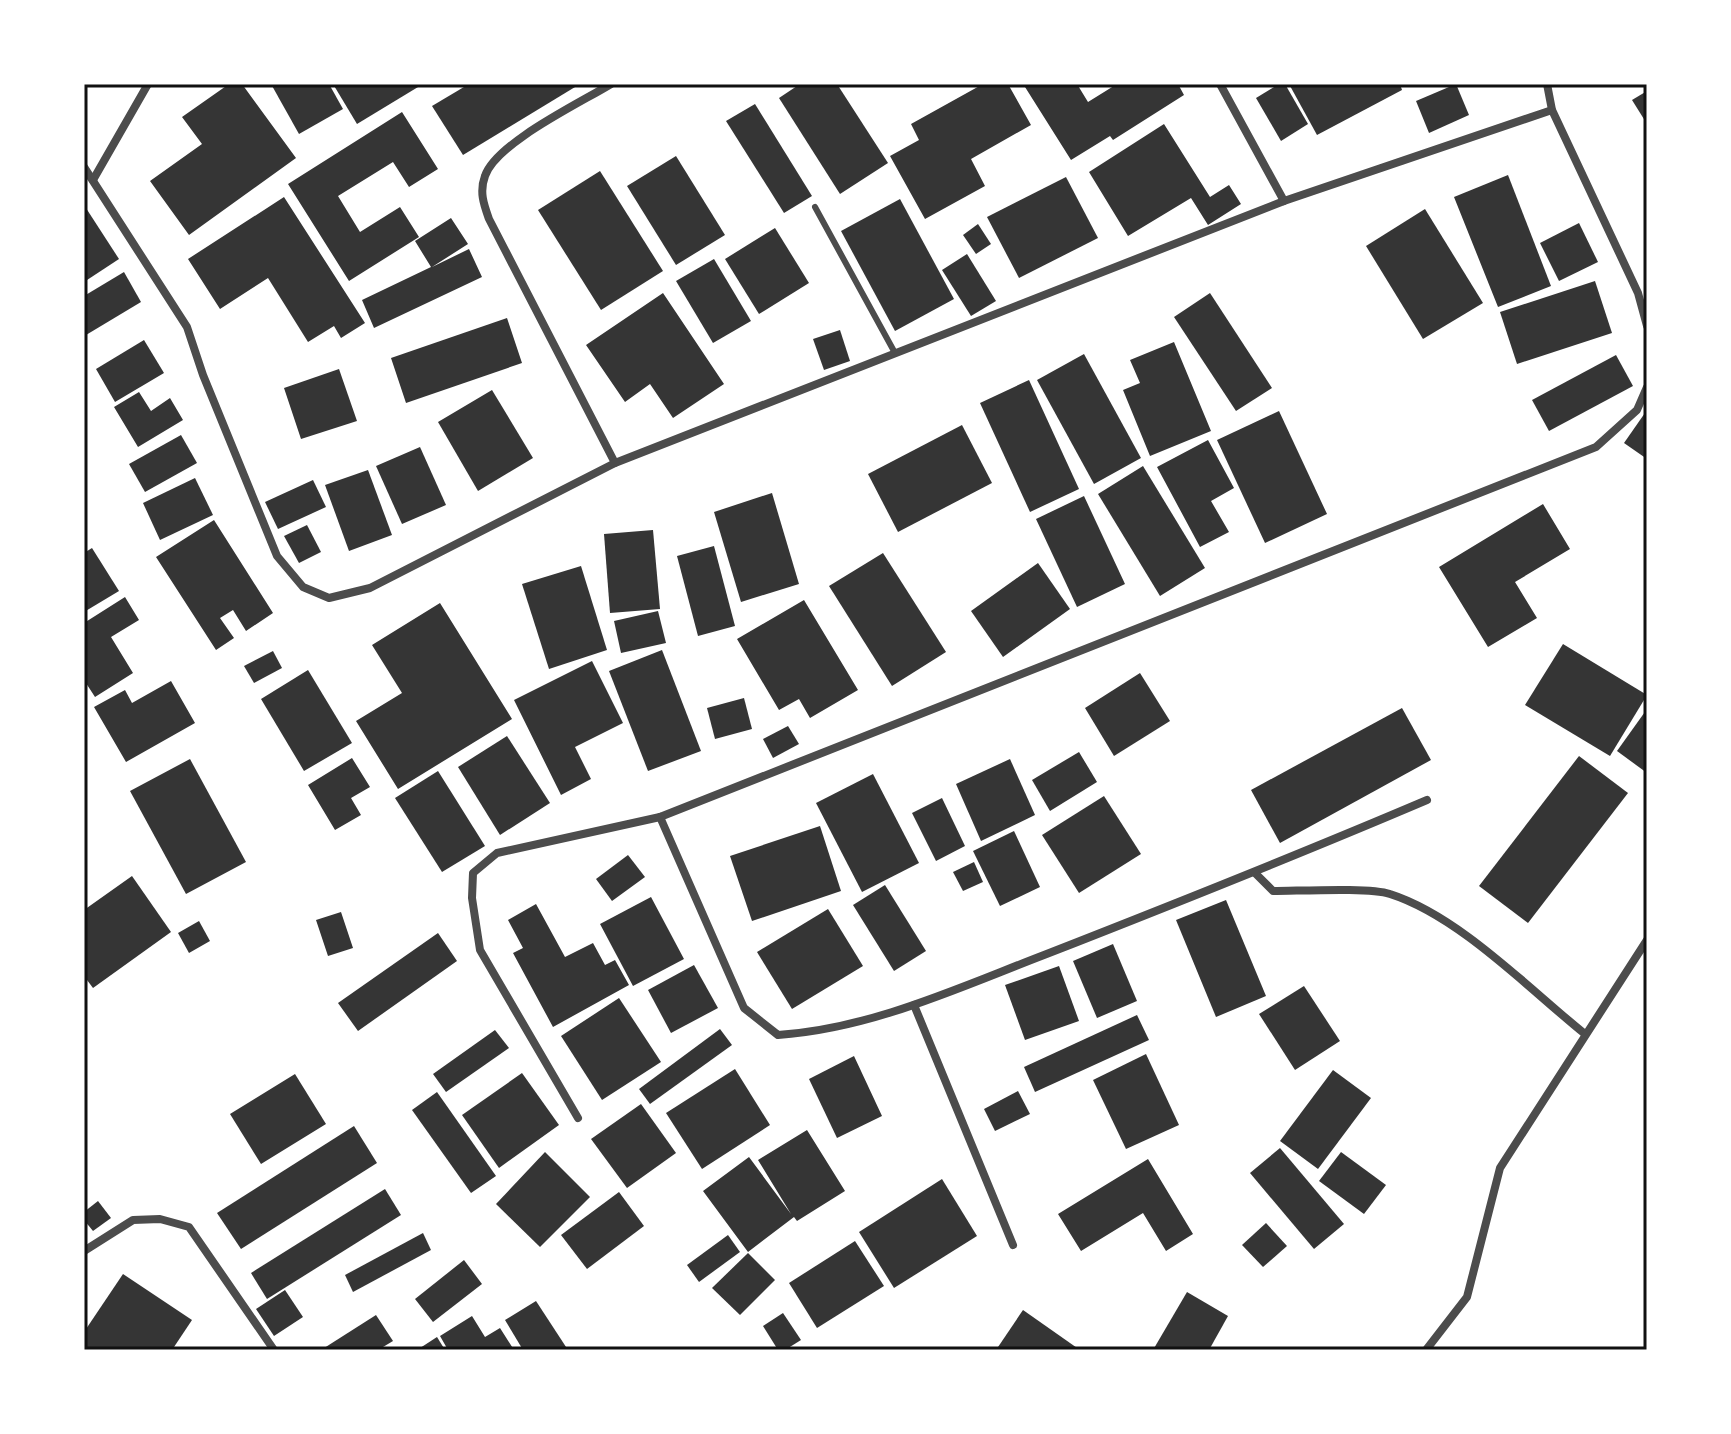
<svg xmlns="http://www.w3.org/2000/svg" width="1731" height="1434" viewBox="0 0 1731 1434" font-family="Quicksand,sans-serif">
<rect width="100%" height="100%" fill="#fff"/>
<g fill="#353535">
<path d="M229,84H242L296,158L189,235L150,181L202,144L182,117Z"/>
<path d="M271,84H329L343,109L299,134Z"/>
<path d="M333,84H423L357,124Z"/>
<path d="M469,84H580L463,155L432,106Z"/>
<path d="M800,84H837L888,163L840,194L779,98Z"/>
<path d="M983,84H1008L1031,125L971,159L985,186L925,219L890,156L919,140L911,124Z"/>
<path d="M1029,84H1077L1088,102L1117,84H1178L1184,95L1113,140L1110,136L1071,160L1025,87Z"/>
<path d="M1279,84H1285L1308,124L1281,141L1256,98Z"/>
<path d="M1289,84H1400L1402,90L1317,135Z"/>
<path d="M1456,84L1469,115L1429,133L1416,101Z"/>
<path d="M1647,91V124L1632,100Z"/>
<path d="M755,104L812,196L784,213L726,121Z"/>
<path d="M402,112L438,169L409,187L393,162L338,196L360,232L400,207L419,237L349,281L288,184Z"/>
<path d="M1164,124L1210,197L1229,185L1241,204L1208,225L1191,198L1128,236L1089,172Z"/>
<path d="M676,156L725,235L676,265L627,186Z"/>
<path d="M600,171L663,271L601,310L538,210Z"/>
<path d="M1508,175L1551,286L1498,307L1454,197Z"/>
<path d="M1066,177L1098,238L1019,278L987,217Z"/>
<path d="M284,197L365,323L341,338L334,326L308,342L268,278L220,309L188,259Z"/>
<path d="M900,199L954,299L895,331L841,231Z"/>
<path d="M84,205L119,259L84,282Z"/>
<path d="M1425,209L1483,303L1423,339L1366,246Z"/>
<path d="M451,218L468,244L432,267L469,249L482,277L374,328L362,300L431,267L415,241Z"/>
<path d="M1579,223L1598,262L1559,281L1540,243Z"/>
<path d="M978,224L991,244L976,254L963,235Z"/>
<path d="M775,228L809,283L759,314L725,259Z"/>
<path d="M967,254L996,301L971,316L942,270Z"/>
<path d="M714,259L751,321L713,343L676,281Z"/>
<path d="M124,272L141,302L86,335L84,296Z"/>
<path d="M1595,281L1612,333L1517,364L1500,312Z"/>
<path d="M663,293L724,384L673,418L650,384L625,402L586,345Z"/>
<path d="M1210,293L1272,388L1236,411L1174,317Z"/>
<path d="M507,318L522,363L406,403L391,358Z"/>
<path d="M840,330L850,361L824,370L813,339Z"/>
<path d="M144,340L164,373L115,402L96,369Z"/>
<path d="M1174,342L1211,431L1150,456L1123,390L1140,383L1130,360Z"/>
<path d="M1084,354L1141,458L1094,484L1037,380Z"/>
<path d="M1616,355L1633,386L1549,431L1532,400Z"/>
<path d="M339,369L357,421L301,439L284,388Z"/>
<path d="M1029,380L1079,489L1030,512L980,403Z"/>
<path d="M492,390L533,458L478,491L438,422Z"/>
<path d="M139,392L151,411L170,398L183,420L138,447L114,407Z"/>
<path d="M1647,410V459L1624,443Z"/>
<path d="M1279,411L1327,514L1265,543L1217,440Z"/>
<path d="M962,425L992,483L898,532L868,474Z"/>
<path d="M181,435L197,463L145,492L129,464Z"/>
<path d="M1208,440L1234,488L1211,501L1229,532L1200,547L1157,467Z"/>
<path d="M420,447L446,505L402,524L376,466Z"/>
<path d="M1143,466L1205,568L1160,596L1098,494Z"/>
<path d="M368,470L392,535L349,551L325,485Z"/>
<path d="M195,478L213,515L160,540L143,503Z"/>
<path d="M313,480L326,507L278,529L265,502Z"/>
<path d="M772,493L799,584L741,602L714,512Z"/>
<path d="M1084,496L1125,584L1077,607L1036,519Z"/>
<path d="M1543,504L1570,549L1515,582L1537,618L1488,647L1439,567Z"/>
<path d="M214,520L273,613L246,631L233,610L220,618L234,638L216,650L156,557Z"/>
<path d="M307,525L321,552L299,563L284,536Z"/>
<path d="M653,530L660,609L610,613L604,534Z"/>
<path d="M714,546L735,626L698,636L677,556Z"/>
<path d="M92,548L119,591L84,612V553Z"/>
<path d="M883,553L946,652L892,686L829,586Z"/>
<path d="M1038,563L1070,609L1003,657L971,611Z"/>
<path d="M581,566L607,650L549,669L522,584Z"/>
<path d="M125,597L139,620L111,637L133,673L95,697L84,680V623Z"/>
<path d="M804,600L858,690L810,718L799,699L779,710L737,639Z"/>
<path d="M440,603L512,719L398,789L356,721L402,693L372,645Z"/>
<path d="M658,611L666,643L621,653L614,621Z"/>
<path d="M1563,644L1647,695L1610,756L1525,705Z"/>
<path d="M662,650L701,751L648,771L609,671Z"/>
<path d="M273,651L282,668L254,683L244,666Z"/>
<path d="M592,661L623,723L575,747L591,779L561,795L514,700Z"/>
<path d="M308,670L352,743L304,771L261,699Z"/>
<path d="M1140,673L1170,721L1114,756L1085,708Z"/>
<path d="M171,681L195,723L126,762L94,707L125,690L132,703Z"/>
<path d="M744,698L752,729L715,739L707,708Z"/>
<path d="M1402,708L1431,760L1280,843L1251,790Z"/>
<path d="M1647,709V773L1617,751Z"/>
<path d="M788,726L799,744L773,758L763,739Z"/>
<path d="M507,736L550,803L500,835L458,767Z"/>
<path d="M1079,752L1097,782L1050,811L1032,780Z"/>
<path d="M1579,756L1628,793L1528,923L1479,886Z"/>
<path d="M352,758L370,787L351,798L361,815L335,830L308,785Z"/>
<path d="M190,759L246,862L186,894L130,791Z"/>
<path d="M1010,759L1035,815L981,841L956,784Z"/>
<path d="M438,771L485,846L442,872L395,798Z"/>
<path d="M873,774L919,863L862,892L816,803Z"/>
<path d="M1104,796L1141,854L1079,893L1042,835Z"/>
<path d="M942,798L965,846L936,861L912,813Z"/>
<path d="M820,826L841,891L752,921L730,856Z"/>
<path d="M1014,831L1040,887L1000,906L973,851Z"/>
<path d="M628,855L645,877L612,901L596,879Z"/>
<path d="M974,862L983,882L963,891L953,872Z"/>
<path d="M132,876L171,932L93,988L84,976V910Z"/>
<path d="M885,885L926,951L894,971L853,905Z"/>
<path d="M651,897L684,959L633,986L600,924Z"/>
<path d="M1226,900L1266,996L1216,1017L1176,920Z"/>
<path d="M536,904L565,957L593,943L605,965L615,960L629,985L553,1027L513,953L523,948L508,920Z"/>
<path d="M828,909L863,966L792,1009L757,952Z"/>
<path d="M341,912L353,948L328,956L316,920Z"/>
<path d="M199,921L210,941L189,953L178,933Z"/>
<path d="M438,933L457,961L358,1031L338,1003Z"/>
<path d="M1113,944L1137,1001L1097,1018L1073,961Z"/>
<path d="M694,965L718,1008L671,1033L648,990Z"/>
<path d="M1059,966L1079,1021L1025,1040L1005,985Z"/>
<path d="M1304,986L1340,1041L1295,1070L1259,1014Z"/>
<path d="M619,998L661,1062L602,1100L561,1036Z"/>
<path d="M1137,1015L1149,1040L1035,1092L1024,1067Z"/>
<path d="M720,1029L732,1045L650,1104L639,1089Z"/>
<path d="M495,1030L509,1048L446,1092L433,1074Z"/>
<path d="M1146,1054L1179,1125L1126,1149L1093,1080Z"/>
<path d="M854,1056L882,1116L837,1138L809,1079Z"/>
<path d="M735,1069L770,1125L702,1169L666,1113Z"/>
<path d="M1333,1070L1371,1098L1318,1169L1280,1141Z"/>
<path d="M522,1073L559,1125L499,1168L462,1115Z"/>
<path d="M295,1074L326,1124L261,1164L230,1114Z"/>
<path d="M1018,1091L1030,1114L995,1131L984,1109Z"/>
<path d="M437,1092L496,1176L471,1193L412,1110Z"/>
<path d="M641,1104L676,1153L627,1188L591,1139Z"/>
<path d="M354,1126L377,1163L241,1249L217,1213Z"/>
<path d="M807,1130L845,1191L797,1221L794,1217L748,1252L703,1191L749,1157L791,1214L758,1160Z"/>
<path d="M1280,1148L1344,1224L1314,1249L1250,1173Z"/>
<path d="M545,1152L590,1197L540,1247L496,1204Z"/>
<path d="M1341,1152L1386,1185L1364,1214L1319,1181Z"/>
<path d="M1148,1159L1193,1234L1166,1251L1143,1213L1081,1251L1058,1214Z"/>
<path d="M942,1179L977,1236L894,1288L859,1232Z"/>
<path d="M385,1189L401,1215L267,1299L251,1273Z"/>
<path d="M619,1192L644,1226L587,1269L561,1235Z"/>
<path d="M98,1201L111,1218L93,1231L84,1220V1212Z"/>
<path d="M1266,1223L1287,1246L1263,1267L1242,1245Z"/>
<path d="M423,1233L431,1250L353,1292L345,1275Z"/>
<path d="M728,1235L740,1252L699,1282L687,1265Z"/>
<path d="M855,1241L884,1286L817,1328L789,1283Z"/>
<path d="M748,1253L775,1280L740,1315L712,1288Z"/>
<path d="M464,1260L482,1284L433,1322L415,1299Z"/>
<path d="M123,1274L192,1320L172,1350H84V1332Z"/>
<path d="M285,1290L303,1317L274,1336L256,1309Z"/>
<path d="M1187,1292L1228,1316L1209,1350H1153Z"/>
<path d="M536,1301L568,1350H523L505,1320Z"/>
<path d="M1023,1310L1080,1350H996Z"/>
<path d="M783,1313L801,1340L785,1350H778L763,1326Z"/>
<path d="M376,1315L393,1341L378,1350H321Z"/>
<path d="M472,1316L485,1337L500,1328L514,1350H448L440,1336Z"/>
<path d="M437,1337L445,1350H417Z"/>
</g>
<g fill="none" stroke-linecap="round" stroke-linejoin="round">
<path stroke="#4c4c4c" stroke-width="6" d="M815,207L895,353"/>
<g stroke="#4c4c4c" stroke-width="8">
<path d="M611,84C580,103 496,143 485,176C479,192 484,205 489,219L615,463"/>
<path d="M1220,84L1284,201"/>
<path d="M1547,84L1552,110L1638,293L1647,326"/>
<path d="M84,167L187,327L203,375L277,556L303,587L329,598L370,588L615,463L1284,201L1552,110"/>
<path d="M93,180L148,84"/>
<path d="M660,817L744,1008L778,1035C870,1029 958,988 1044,955C1172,905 1300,854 1427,800"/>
<path d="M1255,873L1273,891C1299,891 1370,887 1390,894C1459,916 1529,989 1585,1034"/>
<path d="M914,1005L1013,1245"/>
<path d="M578,1118L480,950L472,898L473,873L497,853L660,817L1596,447L1637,410L1647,387"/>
<path d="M84,1251L133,1220L160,1219L189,1227L274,1350"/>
<path d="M1426,1350L1467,1297L1500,1168L1647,940"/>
</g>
</g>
<rect width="1731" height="1434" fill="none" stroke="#ffffff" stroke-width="172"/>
<rect x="86" y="86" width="1559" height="1262" fill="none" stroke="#111" stroke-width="3"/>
</svg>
